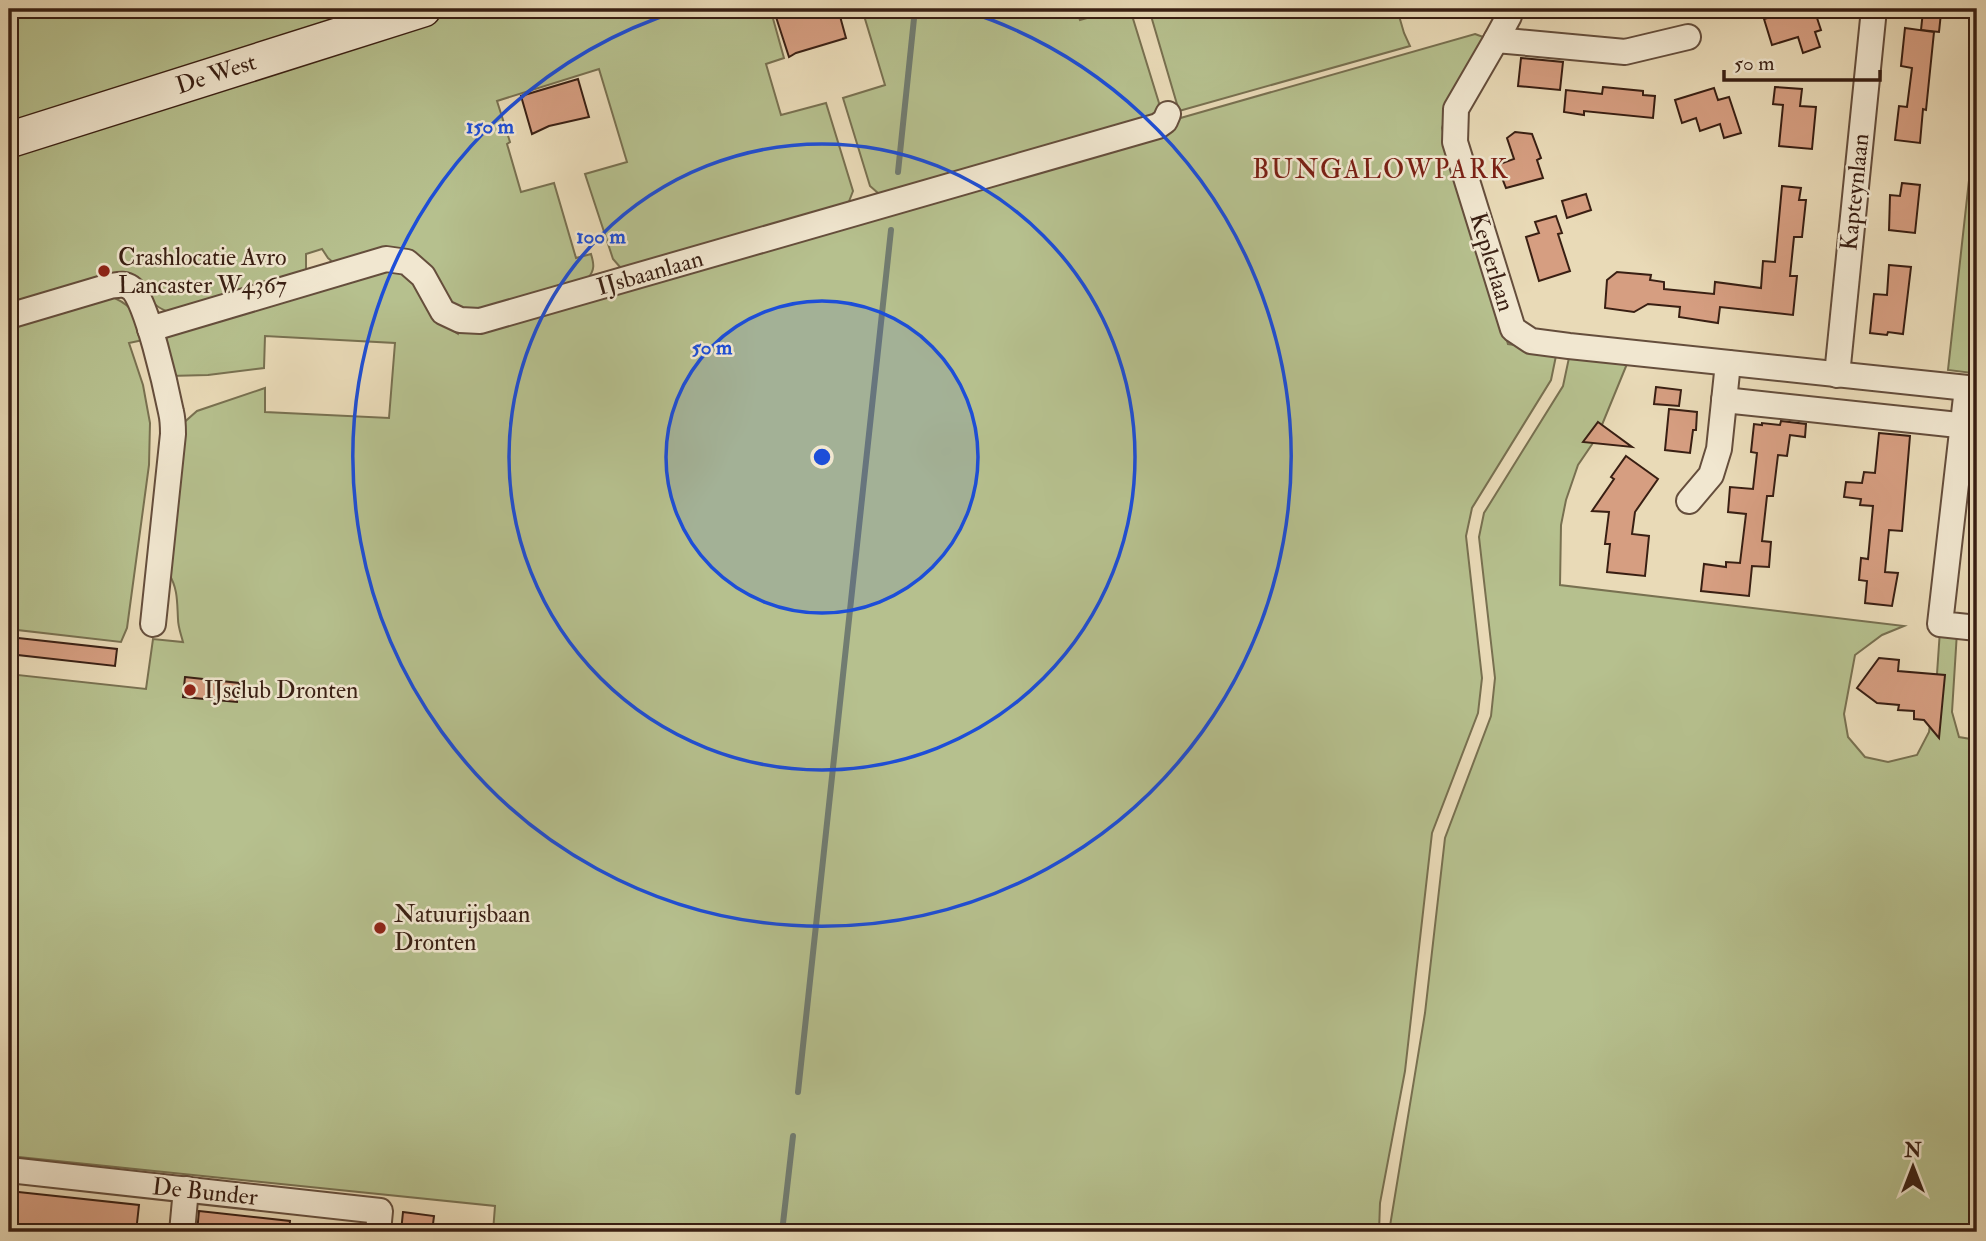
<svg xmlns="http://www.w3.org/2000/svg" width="1986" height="1241" viewBox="0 0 1986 1241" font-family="'IM FELL Double Pica',serif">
<rect width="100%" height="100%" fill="#e9dab7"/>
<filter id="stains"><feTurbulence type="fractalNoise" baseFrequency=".00286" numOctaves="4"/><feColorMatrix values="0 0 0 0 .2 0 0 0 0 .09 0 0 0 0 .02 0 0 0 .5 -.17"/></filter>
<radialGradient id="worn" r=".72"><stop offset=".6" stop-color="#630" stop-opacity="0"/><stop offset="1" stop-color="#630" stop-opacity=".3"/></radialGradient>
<g fill="#b6c08e" stroke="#787050" stroke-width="2">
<path d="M9,9H391L9,125Z"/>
<path d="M457,9H794L772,15L784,58L766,64L781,115L826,103L853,191L848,204L625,268L620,267L613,259L585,174L627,162L599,69L497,101L510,142L507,144L521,192L554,183L576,258L591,254C594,264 595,270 588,278L482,309C477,310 470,311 465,310C435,303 438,252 400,249C381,247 354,259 335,264L328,258L322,249L306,254V270L303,274L170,313C164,310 158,308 154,303C143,291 143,277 125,273L19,303L12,298L9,291V152L189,91Z"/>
<path d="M862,9H1076L1080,20L1118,9H1130L1159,103L1156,115L886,194L878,193L870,186L843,98L885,85Z"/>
<path d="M1149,9H1397L1404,33L1410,46L1179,111Z"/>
<path d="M1475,34L1486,38L1453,95L1442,128L1454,171L1508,344L1557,351L1551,380L1472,508L1466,536L1482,678L1478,713L1432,833L1405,1071L1380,1203L1379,1232H493L495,1206L9,1156V674L146,689L153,639L183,642C181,634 178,627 178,619C177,602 178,589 169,574L180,426L197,411L265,388V412L389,418L395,343L265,336L264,368L208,375L169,376L165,339L169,336L386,269L405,272L439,320L458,334L459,331L1177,119Z"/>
<path d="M1977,108V321L1972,373L1948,370Z"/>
<path d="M107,295C135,305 134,314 143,340L129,343L143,385L150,423L149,465L127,628L121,642L9,629V325Z"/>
<path d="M1570,353L1629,359L1597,437L1578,465L1566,500L1561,525L1560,585L1904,626L1882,635L1855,655L1844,714L1848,737L1865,757L1888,762L1917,755L1929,732L1937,674L1940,630L1957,632L1952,712L1959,737L1977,740V1232H1389L1425,1013L1445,838L1491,716L1495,678L1479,537L1484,513L1563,386Z"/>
</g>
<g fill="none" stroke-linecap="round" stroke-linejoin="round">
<g stroke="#717c71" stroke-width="6">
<path d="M898,172L915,9"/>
<path d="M798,1092L891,230"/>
<path d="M782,1232L793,1136"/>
</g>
</g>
<g fill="#d69e81" stroke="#391f13" stroke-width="2">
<path d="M805,9H838L846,38L796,53L789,57L776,17Z"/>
<path d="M1798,9H1814L1821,30L1815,32L1820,47L1803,53L1798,37L1772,45L1764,19Z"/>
<path d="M1923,11L1941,13L1939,32L1921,30Z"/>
<path d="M1905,28L1934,32L1926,110L1923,109L1920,143L1895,140L1899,106L1907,107L1912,68L1901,66Z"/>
<path d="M1521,58L1563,62L1560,90L1518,86Z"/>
<path d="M578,79L589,117L549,126L532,134L521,96Z"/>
<path d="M1603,87L1643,91V95L1655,96L1653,118L1584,111V115L1564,112L1566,90L1602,94Z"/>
<path d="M1775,87L1802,89L1800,106L1816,107L1812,149L1779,146L1783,105L1773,104Z"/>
<path d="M1714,88L1718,100L1729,97L1741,133L1724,138L1720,124L1700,131L1696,118L1682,123L1675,100Z"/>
<path d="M1515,132L1532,134L1541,158L1537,160L1543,178L1506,188L1497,165L1514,159L1507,138Z"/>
<path d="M1902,183L1920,185L1915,233L1889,230L1890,195L1900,196Z"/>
<path d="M1782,186L1801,188L1799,200H1806L1802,237H1794L1790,276H1797L1793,315L1720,307L1718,323L1679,317L1680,307L1648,304L1634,312L1605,308L1607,280L1617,272L1651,275L1650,280L1664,282V289L1714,294L1715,282L1761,288L1763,261L1775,262Z"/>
<path d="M1586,194L1591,210L1567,218L1562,201Z"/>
<path d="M1556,216L1562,233L1558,234L1570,271L1539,281L1526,237L1539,233L1535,222Z"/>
<path d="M1889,265L1911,267L1903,334L1888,332L1887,335L1870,333L1874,294L1887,295Z"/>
<path d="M1656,387L1681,390L1679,406L1654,404Z"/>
<path d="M1669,409L1697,412L1696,430H1693L1690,453L1665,450Z"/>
<path d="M1781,421L1806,424L1805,437L1790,435L1787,456L1778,455L1773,496H1767L1762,541L1771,542L1769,567L1752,566L1749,596L1701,591L1704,564L1726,567V562L1740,563L1746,514L1728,512L1730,487L1753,489L1757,453L1751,452L1754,424L1762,425V423L1780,425Z"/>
<path d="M1598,422L1632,447L1583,442Z"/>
<path d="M1879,433L1910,436L1902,531L1889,530L1885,572L1898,573L1892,606L1865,603L1867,581L1859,580L1861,558L1868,559L1873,506L1860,505L1861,499L1844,497L1846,482L1862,483L1864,472L1875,473Z"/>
<path d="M1626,456L1658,479L1635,512L1632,534L1649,536L1645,576L1607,572L1610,544H1605L1609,512L1592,511L1614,479L1611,477Z"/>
<path d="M9,637L117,649L115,666L9,654Z"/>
<path d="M1879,658L1899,660L1898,671L1945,675L1939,738L1924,720L1914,719V711L1898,710L1899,705L1877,703L1857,688Z"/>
<path d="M185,677L239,683L237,702L183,697Z"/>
<path d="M9,1191L139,1205L136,1232H67L68,1229L34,1226L33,1231L24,1230V1232H9Z"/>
<path d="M199,1211L290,1221L289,1232H197Z"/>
<path d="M403,1212L434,1216L432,1232H401Z"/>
</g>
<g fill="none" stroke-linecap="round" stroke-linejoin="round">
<g stroke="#654e3c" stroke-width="28">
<g id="street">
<path d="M1510,9L1509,16L1496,40L1456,109L1455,142L1513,329L1531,341L1569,346L1977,389"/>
<path d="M1496,40L1625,52L1688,37"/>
<path d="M9,316L110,286C118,285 124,283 131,288C146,297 167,392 171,412C173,420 173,427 173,434L153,624"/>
<path d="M150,329L386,259L407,262L423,276L443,312L460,320L480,321L1158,126L1165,121L1168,114"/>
<path d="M1837,375L1874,9"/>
<path d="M1967,388L1940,624L1977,628"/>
<path d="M1724,400L1977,427"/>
<path d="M1689,501L1711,475L1719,449L1728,363"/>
<path d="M9,1170L380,1211L378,1232"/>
<path d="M182,1232L186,1189"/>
</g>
</g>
<g stroke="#391f13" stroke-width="38">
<path id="secondary" d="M9,140L423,9"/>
</g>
<use href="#street" stroke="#f1e7d0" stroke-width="24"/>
<use href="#secondary" stroke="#f1e7d0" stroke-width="35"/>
</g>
<circle cx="822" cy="457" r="156" fill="#1d4ed8" fill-opacity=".12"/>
<g fill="none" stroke="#1d4ed8" stroke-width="3.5">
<circle cx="822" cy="457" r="156"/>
<circle cx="822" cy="457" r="313"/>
<path d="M963 10A469 469 0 1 1 681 10"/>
</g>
<g fill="#8f2418" stroke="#f1e7d0" stroke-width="2.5">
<circle cx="104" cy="271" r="7"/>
<circle cx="190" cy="690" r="7"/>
<circle cx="380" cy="928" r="7"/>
</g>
<g text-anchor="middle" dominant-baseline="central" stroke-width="5" stroke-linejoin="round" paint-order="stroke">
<g font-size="24" fill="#391f13" stroke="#f1e7d0">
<text transform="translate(216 74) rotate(-18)">De West</text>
<text transform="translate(1855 192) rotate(-84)">Kapteynlaan</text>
<text transform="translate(1492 262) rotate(73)">Keplerlaan</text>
<text transform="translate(650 273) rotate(-16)">IJsbaanlaan</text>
<text transform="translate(205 1192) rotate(6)">De Bunder</text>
</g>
<g font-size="24" fill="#391f13" stroke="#f1e7d0" text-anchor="start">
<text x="118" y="257">Crashlocatie Avro<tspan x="118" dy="28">Lancaster W4367</tspan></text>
<text x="204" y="690">IJsclub Dronten</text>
<text x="394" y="914">Natuurijsbaan<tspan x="394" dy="28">Dronten</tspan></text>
</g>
<g font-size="26" letter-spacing="2" fill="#7a1f14" stroke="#f1e7d0">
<text x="1381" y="170">BUNGALOWPARK</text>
</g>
</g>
<circle cx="822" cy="457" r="10" fill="#1d4ed8" stroke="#f1e7d0" stroke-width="3.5"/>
<g font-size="21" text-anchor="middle" font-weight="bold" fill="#1d4ed8" stroke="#f1e7d0" stroke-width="5" stroke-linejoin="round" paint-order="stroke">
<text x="490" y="133">150 m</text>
<text x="601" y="243">100 m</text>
<text x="712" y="354">50 m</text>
</g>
<rect width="1986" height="1241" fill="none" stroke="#e9dab7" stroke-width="35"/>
<rect x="10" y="10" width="1965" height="1220" fill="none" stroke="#391f13" stroke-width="3.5"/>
<rect x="18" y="18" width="1951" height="1206" fill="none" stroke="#391f13" stroke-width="2"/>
<g transform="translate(1913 1167)" stroke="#f1e7d0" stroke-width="5" paint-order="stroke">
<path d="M0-5L12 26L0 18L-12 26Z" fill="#391f13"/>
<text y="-10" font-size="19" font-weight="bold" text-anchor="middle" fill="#391f13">N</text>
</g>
<path d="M1724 70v10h156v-10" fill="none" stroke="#391f13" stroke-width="3.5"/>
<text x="1734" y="70" font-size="21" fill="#391f13" stroke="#f1e7d0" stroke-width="5" paint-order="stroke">50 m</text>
<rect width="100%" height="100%" filter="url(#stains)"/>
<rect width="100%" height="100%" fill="url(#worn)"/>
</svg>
